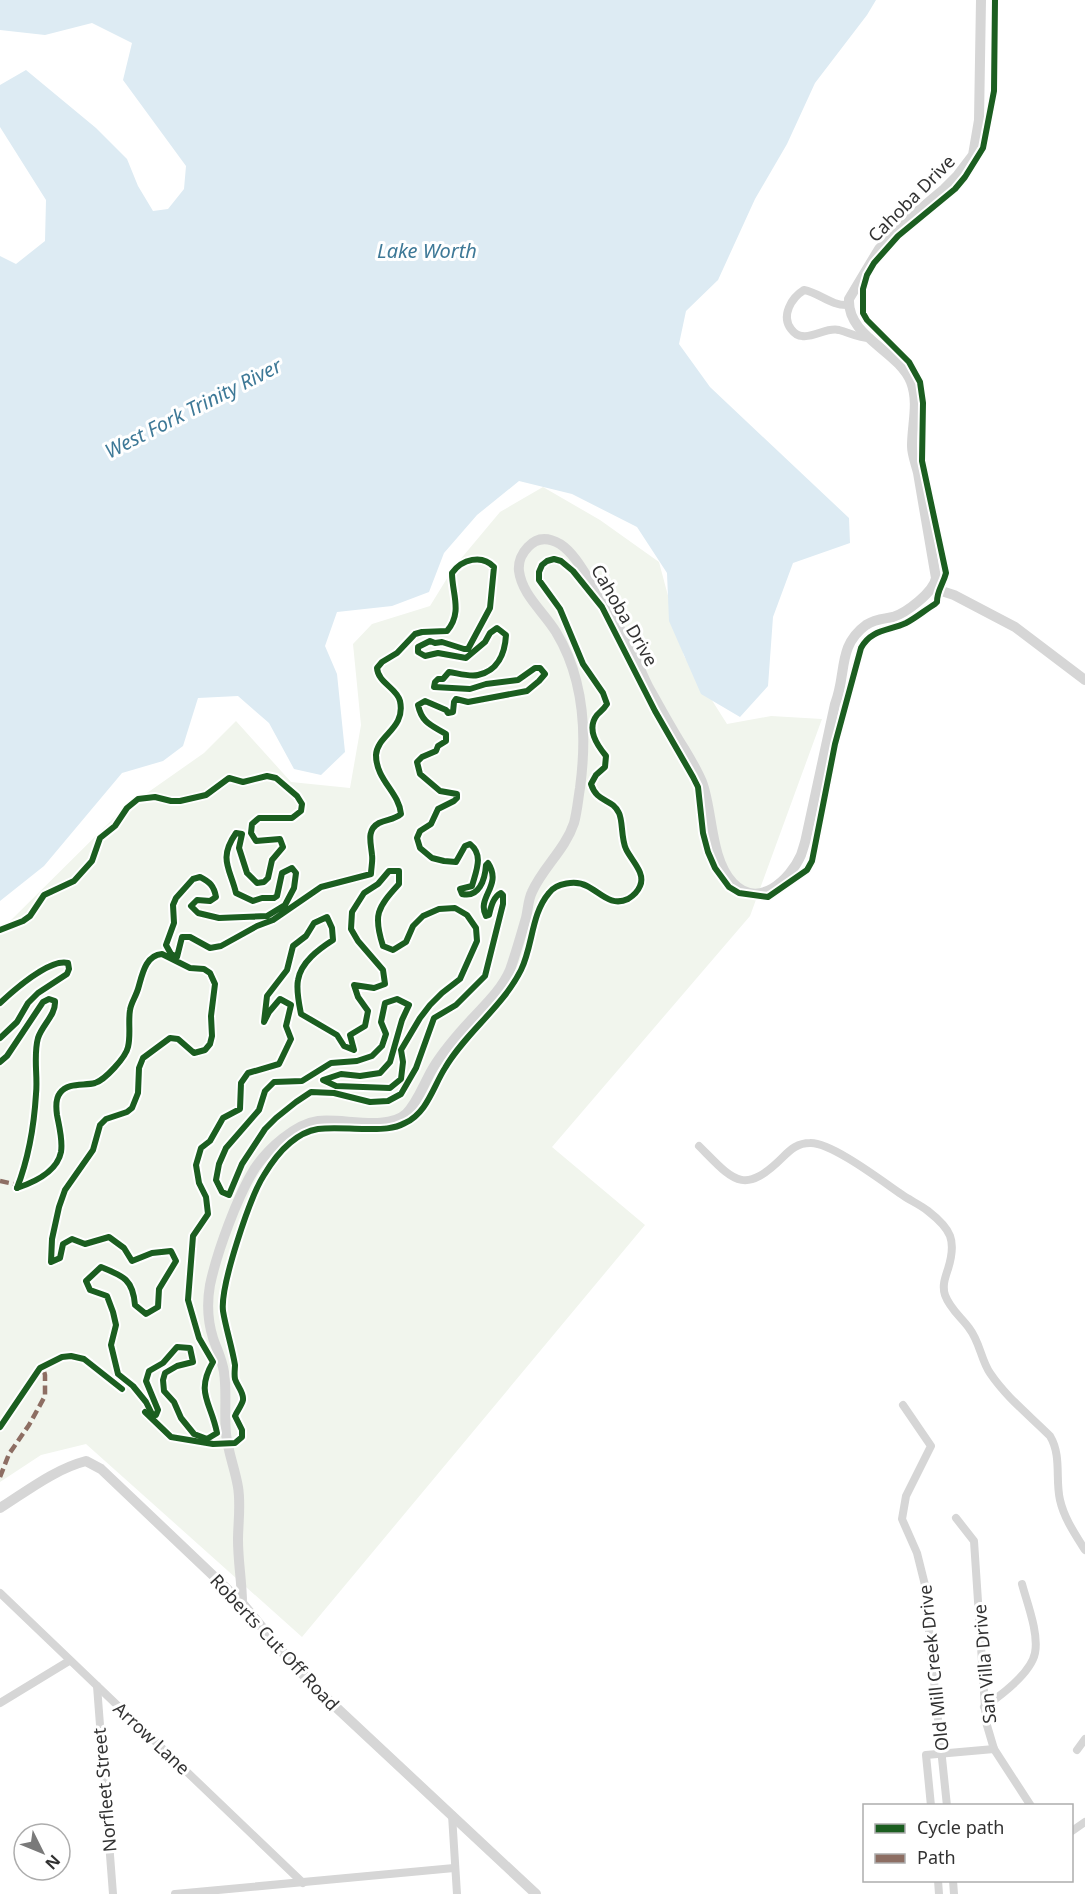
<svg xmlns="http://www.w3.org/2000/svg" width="1085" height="1894" viewBox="0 0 1085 1894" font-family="'Noto Sans',sans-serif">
<rect width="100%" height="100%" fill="#fff"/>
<path fill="#f1f5ed" d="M543,487L600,520L659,562L684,656L727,724L771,716L822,719L750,916L552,1147L645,1225L302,1637L86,1444L41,1455L0,1482V931L120,812L204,753L236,721L291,782L350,788L361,725L353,644L372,624L430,606L454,567L500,512Z"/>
<path fill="#ddebf3" d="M0,0H876L867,15L815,83L787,144L755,199L718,280L686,311L679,344L710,387L849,518L850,543L793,563L773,617L768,686L740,717L701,694L669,621L667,573L637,527L572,494L519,481L477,515L444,553L429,592L392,606L337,612L325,646L337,674L345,752L321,775L294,769L269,723L238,696L198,698L183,746L163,761L122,773L44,866L0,901V256L16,264L45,241L46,200L0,127V85L26,70L96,128L127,159L138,186L153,211L168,209L184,189L186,166L123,80L132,43L92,23L45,35L0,30Z"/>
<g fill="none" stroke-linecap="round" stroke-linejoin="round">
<g stroke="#d6d6d6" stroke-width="8">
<path d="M848,305C831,306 820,293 804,290C791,298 781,316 791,329C794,333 798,336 802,336C815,338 826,327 839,330C850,333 858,338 870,338"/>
<path d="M699,1146C733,1180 743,1197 783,1157C791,1149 798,1143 810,1143C831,1142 882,1181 901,1194C909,1200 919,1204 928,1211C951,1229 957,1240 948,1269C945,1278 942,1286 945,1295C950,1309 961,1317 969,1328C980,1342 981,1360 990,1373C1006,1397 1030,1416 1050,1436C1062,1456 1055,1479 1060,1500C1064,1518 1075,1534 1085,1550"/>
<path d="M903,1405L931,1446L906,1496L902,1519L917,1553L926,1589L930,1643L947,1806"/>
<path d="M956,1518L974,1541L986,1722L994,1749L1031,1806"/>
<path d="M0,1593L303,1883"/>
<path d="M97,1686L113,1894"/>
<path d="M0,1703L69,1661"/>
<path d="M984,1707C1000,1696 1031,1673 1035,1653C1039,1633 1027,1603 1022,1584"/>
<path d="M1077,1750L1085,1739"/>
<path d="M931,1806L926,1755L994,1749"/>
<path d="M452,1815L457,1894"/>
<path d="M1072,1831L1085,1822"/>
<path d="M938,1880L939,1894"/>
<path d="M953,1880L954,1894"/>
<path d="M175,1894L454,1868"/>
</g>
<g stroke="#d6d6d6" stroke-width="10">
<path d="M932,588L954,595L1015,627L1085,680"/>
<path d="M0,1508C27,1491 55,1469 86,1461L101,1469L242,1603L290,1661L324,1696L536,1894"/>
<path d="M242,1603C242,1582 238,1562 238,1540C238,1523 241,1505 238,1487C235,1469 228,1452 226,1434C224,1414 227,1392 224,1372C222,1359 217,1350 213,1338C208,1322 207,1302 210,1285C217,1252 237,1197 255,1168C268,1149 295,1124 318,1121C342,1118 388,1131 406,1114C418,1102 424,1083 433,1068C444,1050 458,1034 472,1019C486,1004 502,989 510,970C516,953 521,935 526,918C528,910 528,900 532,892C543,867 565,850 574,823C577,812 578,800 580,788C587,736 584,678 556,632C544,612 522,595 519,571C518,562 522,553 528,547C537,537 548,537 560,544C574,553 584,572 593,586C606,606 619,626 630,647C637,660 642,675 649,688C661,709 672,730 685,750C691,760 697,770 702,782C713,811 710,859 733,883C758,910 790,880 801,855C803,849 805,843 806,838L835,704C847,674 837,646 866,625C875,619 883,619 893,617C906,613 934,592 936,578C930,543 924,508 918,473C916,464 912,455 912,446C912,424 919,403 911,382C898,350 847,337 849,299L879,249L905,222L944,189L957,176L973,155L979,120L981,0"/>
</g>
<g stroke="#8d6e63" stroke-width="4.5" stroke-dasharray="9 4.5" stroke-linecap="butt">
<path d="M0,1181L14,1184L17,1188"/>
<path d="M0,1477L9,1454L29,1425L45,1396V1375L42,1364"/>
</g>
<g stroke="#fff" stroke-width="10">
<g id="cycleway">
<path d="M0,930L23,921L30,916L44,895L74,881L92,861L100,838L115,826L127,808L138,799L155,797L171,801H180L206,795L229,778L243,782L267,776L276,778L297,796L302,804L301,811L292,818H259L252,824L251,833L256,841L280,839L283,847L272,860L268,878L264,882L257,883L247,873L239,848L242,834L236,833C218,859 230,868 236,893L253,901L262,898H274L277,896L282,873L292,868L296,873L294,888L285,905L267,916L219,918L198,913L191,906L197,900L210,901L216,897C214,886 210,882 200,877L193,879L176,898L173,905L174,923L166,945L171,954L177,957L182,937H190L210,948L221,946L257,926L273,920L321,887L371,874C371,868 373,861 372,855C371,843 366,830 379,823C387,819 394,820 401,814C399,792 376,780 376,755C377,735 406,729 400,701C397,688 378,683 377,668L382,662L397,653L415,634L422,632L447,631C463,612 452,594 452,573C462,559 482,554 494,567L490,608L468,649H464L442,642L435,643L430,641L418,647V652L425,656L438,653L466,658L485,642L490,633L497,628L506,635C505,653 498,671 478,675C469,677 457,673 449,672L443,679H438L435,682L434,687L470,689L486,684L518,680L535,668H540L545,674L539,681L527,691L468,702L456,699L454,702L453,712L448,713L446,710L425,701L418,705C422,723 431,725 446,734V741L438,746L436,751L422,757L417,762L420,774L440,791L457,794V798L454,801L438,809L431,824L420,831L417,838L420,848L432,858L444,861L456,862L465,846L470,844C484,855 476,871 472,886L460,889L462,894C479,898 485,880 486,865L488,863C503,886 476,897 486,916L489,915C491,907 493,897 501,893L503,895V904L485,976L456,1005L434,1018L416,1068L401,1094L388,1101L370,1102L334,1093L311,1092L296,1102L276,1118L265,1129L242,1164L229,1195L222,1192L216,1180L219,1164L226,1148L259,1110L265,1091L274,1082L302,1081L331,1063L357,1061L372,1056L382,1046L386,1034L381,1022L385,1003L397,999L409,1005L402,1020L390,1062L380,1073L360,1076L341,1074L323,1080L336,1086L390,1088L401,1079L403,1062L401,1050L420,1018L430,1005L442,993L460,979L477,941L476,928L467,915L455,908L439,909L423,916L413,926L406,942L393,950L383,946C373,915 377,908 399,884V871H389L378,884L364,893L352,912L351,929L358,941L383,970L385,984L374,988L354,985L358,997L368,1011L365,1026L350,1035L354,1050L344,1046L337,1035L301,1014C299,1004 296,990 298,980C301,962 319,949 333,940L332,928L327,917L314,923L306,936L293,946L287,970L267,996L264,1022L269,1012L280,999L291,1005L286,1026L291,1039L279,1064L248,1073L241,1083L240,1109L223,1118L210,1141L201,1148L196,1165L199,1183L206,1197L208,1214L193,1236L188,1300L199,1338L213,1362C195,1393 211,1402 217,1433L207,1439L194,1434L181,1418L174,1402L164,1391L163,1380L165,1373L177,1366L193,1362L190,1348L177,1347L163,1363L149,1371L146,1381L158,1410L156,1415L152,1414L146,1402L133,1386L118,1374L111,1345L116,1325L113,1312L107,1296L90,1290L86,1281L101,1267C124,1276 133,1280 135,1305L146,1314L158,1307L159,1289L176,1261L171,1251L152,1253L132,1261L124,1248L109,1237L85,1244L72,1239L63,1244L60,1258L51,1262L52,1239L59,1207L65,1190L93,1150L100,1125L106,1119L127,1112L132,1108L138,1093L139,1068L143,1058L170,1038L178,1039L194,1053L205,1050L210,1044L212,1036L211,1016L215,984L210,973L204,969L190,968L162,954C145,955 142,976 138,989C136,996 131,1003 130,1010C128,1022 131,1035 128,1047C126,1057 105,1080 95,1083C84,1086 68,1082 60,1093C55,1099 56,1108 57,1115C59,1126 63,1140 61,1152C57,1172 35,1182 17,1188"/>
<path d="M0,1003C13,991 50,958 68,963L69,969L67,974L38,993L28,1003L17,1022L0,1038"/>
<path d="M0,1062L7,1056L43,1002L49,999L55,1001C56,1015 42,1025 38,1038C33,1056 38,1076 36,1094C34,1127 29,1157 17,1188"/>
<path d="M145,1412L171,1437L213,1444L235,1443L242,1437V1430L235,1416C237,1411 242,1405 243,1400C244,1392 237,1386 235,1379C234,1374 235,1369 235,1365C232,1347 226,1329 223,1311C220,1286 250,1197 264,1175C276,1155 294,1133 318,1129C333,1127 350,1129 365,1129C378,1129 392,1130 405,1123C427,1113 433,1087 445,1068C466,1032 502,1008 521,970C533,946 531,914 549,893C556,883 576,880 587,886C601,893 611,907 628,899C633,896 638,891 640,886C646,873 631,860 626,849C621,839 623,821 619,813C612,798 597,803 591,784L596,775L605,767L606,756C597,745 586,729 597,715C601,711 604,709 607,704L603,693L583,664L560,609L539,580V572L542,565L547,561L554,559L561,561L573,571L602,607L655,711L693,777L698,787L703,833L708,852L715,868L729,887L739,893L768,897L807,870L812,861L835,744L861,648C871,629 889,631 906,623C916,618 925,610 935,604L937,602C937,590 943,585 946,573L922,461L923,403L920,382L909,362L867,320L863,313V289L867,275L874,263L898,236L955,189L965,177L983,148L994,91L995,0"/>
<path d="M0,1427L40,1368L62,1357L71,1356L84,1359L122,1389"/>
</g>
</g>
<use href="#cycleway" stroke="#1b5e20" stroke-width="6"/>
</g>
<g text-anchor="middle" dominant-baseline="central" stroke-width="6" stroke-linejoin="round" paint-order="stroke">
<g font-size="18" fill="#323232" stroke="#fff">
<text transform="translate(911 198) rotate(-45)">Cahoba Drive</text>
<text transform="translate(625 615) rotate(60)">Cahoba Drive</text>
<text transform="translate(275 1642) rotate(47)">Roberts Cut Off Road</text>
<text transform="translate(984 1664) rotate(-95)">San Villa Drive</text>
<text transform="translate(933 1668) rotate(-96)">Old Mill Creek Drive</text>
<text transform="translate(152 1738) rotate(43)">Arrow Lane</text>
<text transform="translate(104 1790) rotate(-95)">Norfleet Street</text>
</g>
<g font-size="20" font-style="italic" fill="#3e7997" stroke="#fff">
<text x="427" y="250">Lake Worth</text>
<text transform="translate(193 408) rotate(-27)">West Fork Trinity River</text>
</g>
</g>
<rect x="863" y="1804" width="210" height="78" fill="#ffffff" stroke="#adadad" stroke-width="1.5"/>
<rect x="875" y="1824" width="30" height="9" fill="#1b5e20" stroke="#adadad" stroke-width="1.5"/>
<text x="917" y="1834" font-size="18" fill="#323232">Cycle path</text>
<rect x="875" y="1854" width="30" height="9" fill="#8d6e63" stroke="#adadad" stroke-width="1.5"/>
<text x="917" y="1864" font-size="18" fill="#323232">Path</text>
<g transform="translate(42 1852) rotate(133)"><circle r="28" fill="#ffffff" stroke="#adadad" stroke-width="1.5"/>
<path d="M0-4.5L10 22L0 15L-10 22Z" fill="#7a7a7a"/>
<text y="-9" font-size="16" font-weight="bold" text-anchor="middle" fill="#323232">N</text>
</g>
</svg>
